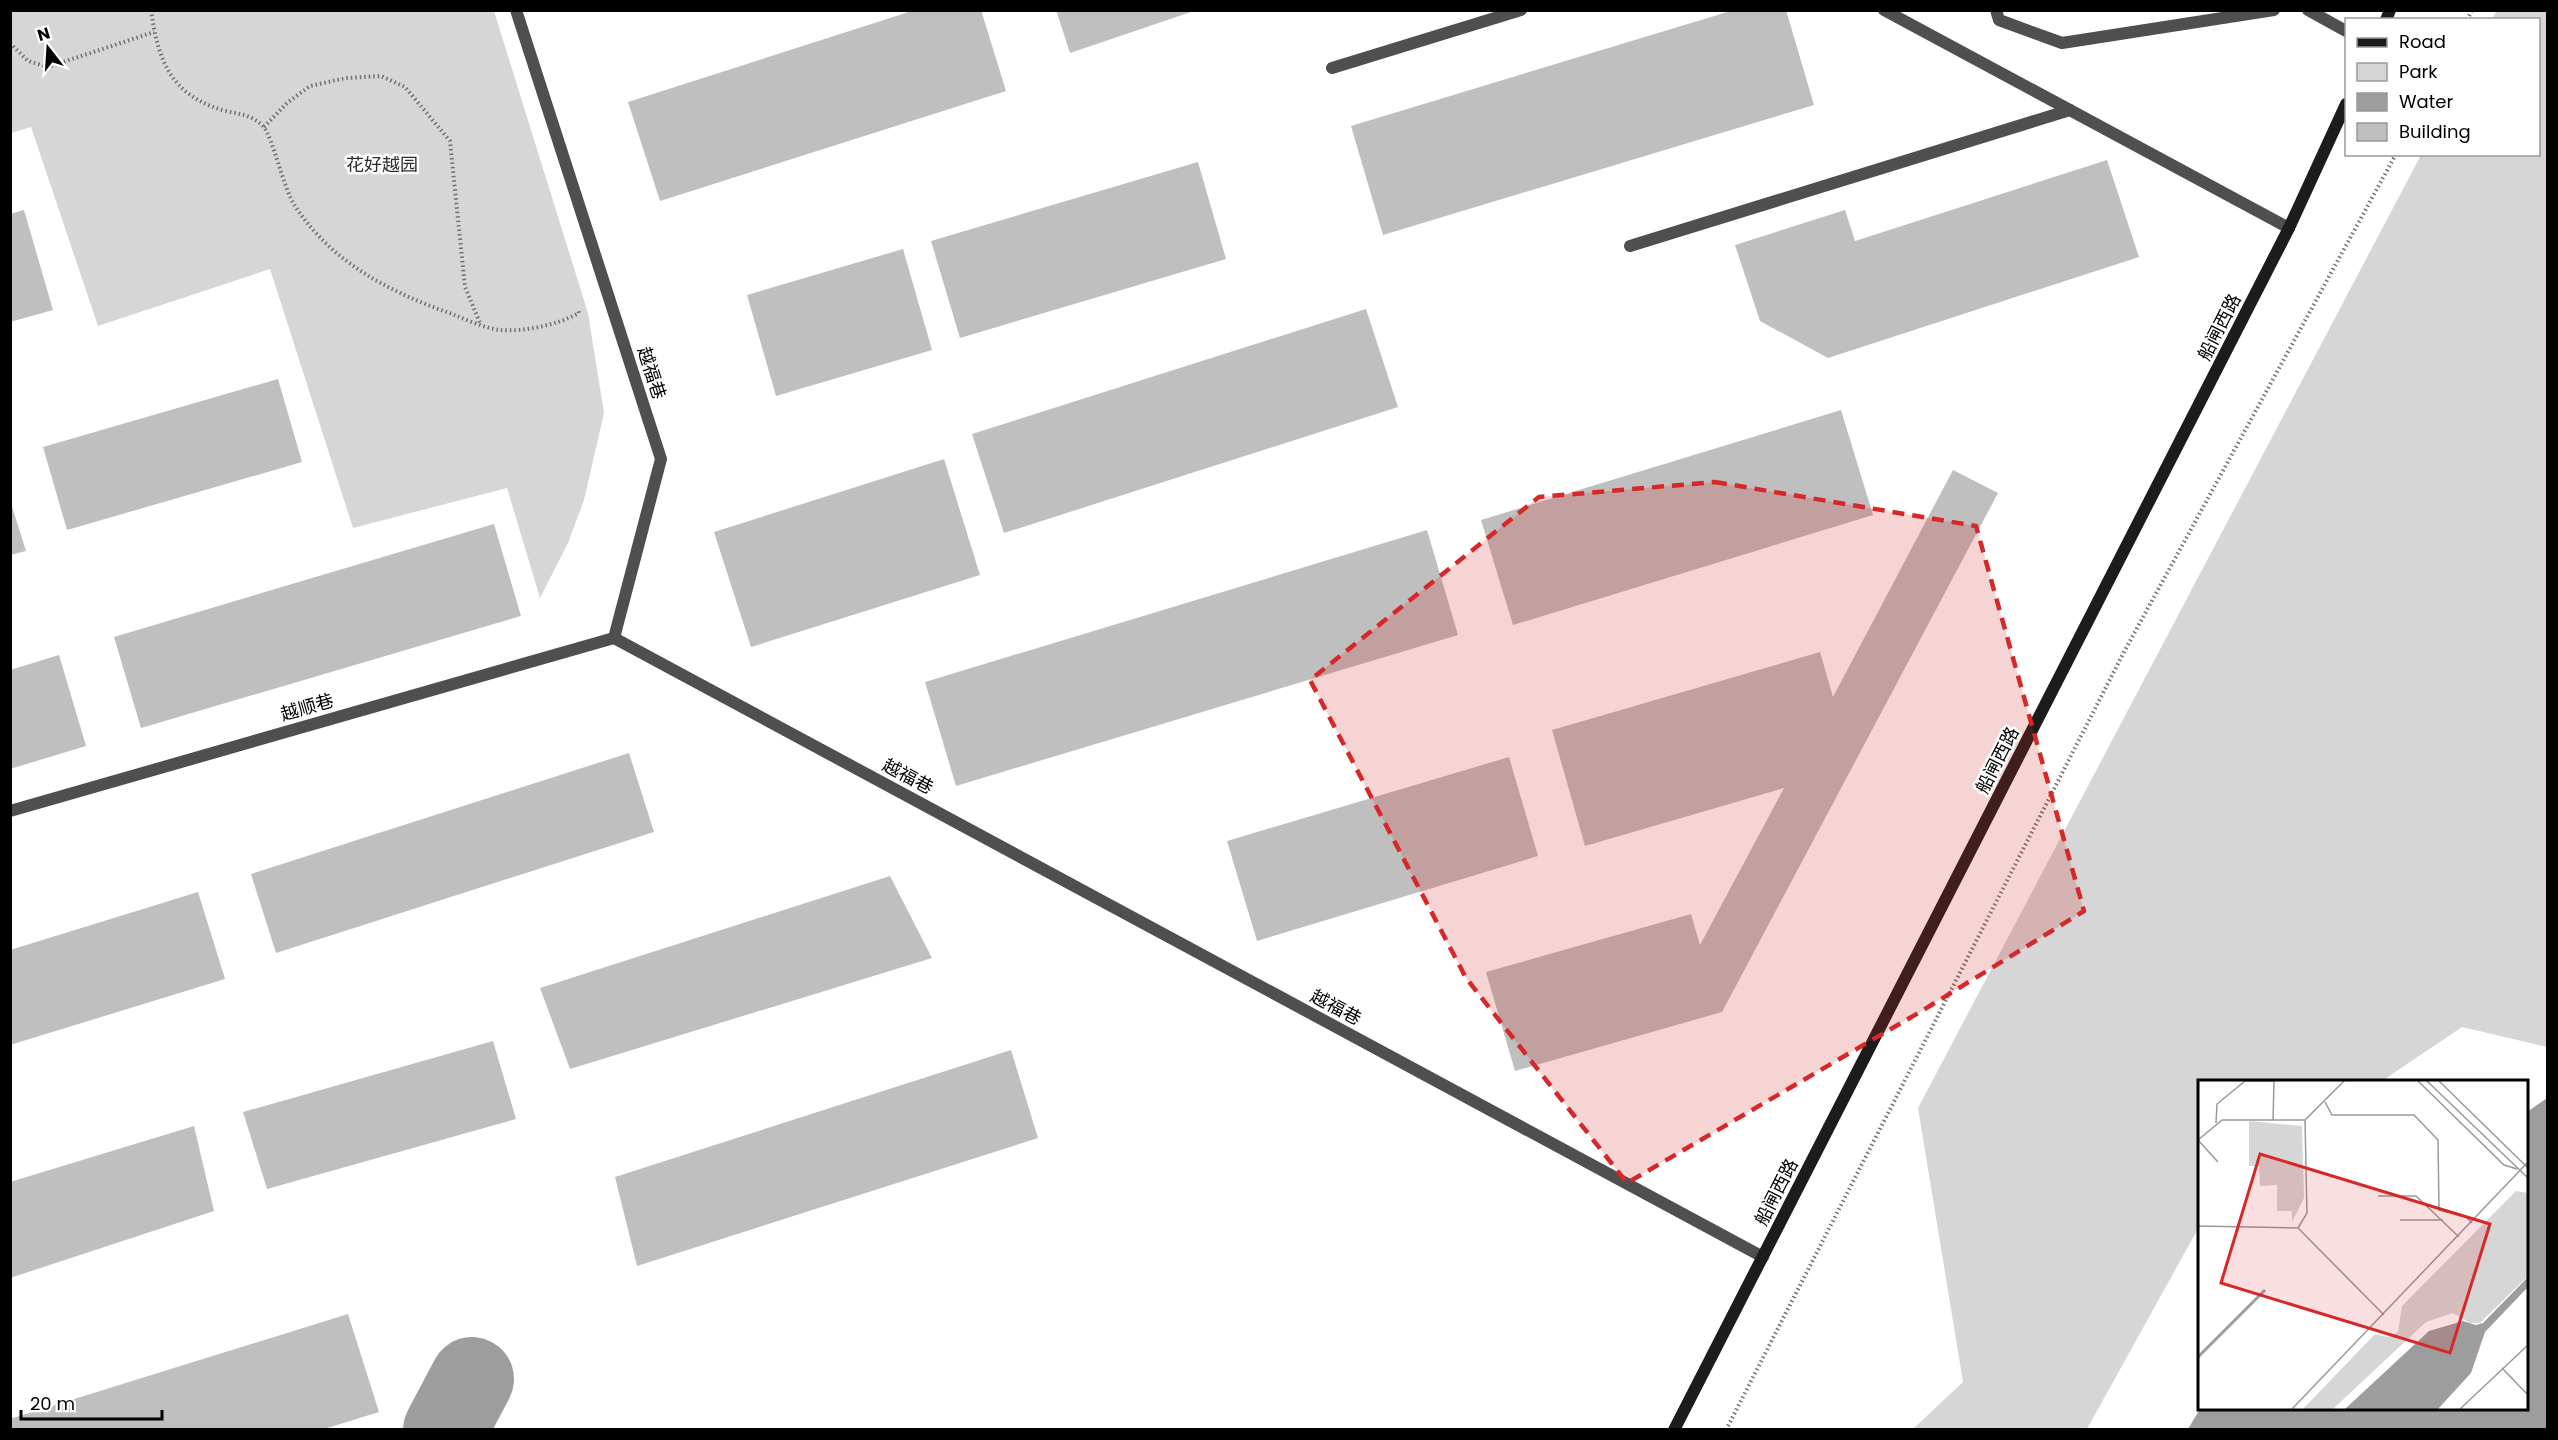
<svg xmlns="http://www.w3.org/2000/svg" width="2558" height="1440" viewBox="0 0 2558 1440" font-family="Poppins,'Noto Sans SC',sans-serif">
<rect width="100%" height="100%" fill="#fff"/>
<g fill="#d6d6d6">
<path d="M11,10L494,11L588,313L604,413L584,500L568,543L540,598L507,488L353,528L270,269L98,326L31,127L11,133Z"/>
<path d="M2497,11H2548L2547,1047L2462,1027L2382,1081L2200,1082L2199,1227L2087,1429H1913L1963,1382L1918,1108L2421,155L2538,154V20L2492,19Z"/>
</g>
<path fill="#9d9d9d" d="M2547,1098V1429H2188L2200,1409L2526,1408L2527,1112Z"/>
<g fill="none" stroke-linecap="round" stroke-linejoin="round">
<path stroke="#9d9d9d" stroke-width="84" d="M445,1430L472,1379"/>
</g>
<g fill="#bfbfbf">
<path d="M915,10H981L1006,91L660,201L628,102Z"/>
<path d="M1056,10H1194V11L1070,53Z"/>
<path d="M1734,10H1786L1814,105L1383,235L1351,126Z"/>
<path d="M2107,160L2139,257L1828,358L1760,321L1735,245L1845,210L1855,241Z"/>
<path d="M1198,162L1226,259L960,338L931,241Z"/>
<path d="M24,210L53,310L10,322V214Z"/>
<path d="M903,249L932,350L776,396L747,295Z"/>
<path d="M1366,309L1398,407L1004,533L972,434Z"/>
<path d="M278,379L302,462L67,530L43,447Z"/>
<path d="M1841,410L1873,515L1513,625L1481,520Z"/>
<path d="M944,459L980,575L751,647L714,532Z"/>
<path d="M1953,470L1998,493L1722,1012L1515,1071L1486,972L1691,914L1700,945L1784,788L1585,846L1552,730L1820,652L1833,697Z"/>
<path d="M10,500L26,551L10,555Z"/>
<path d="M494,524L521,616L141,728L114,637Z"/>
<path d="M1427,530L1458,635L956,786L925,682Z"/>
<path d="M59,655L86,746L10,769V670Z"/>
<path d="M629,753L654,832L276,953L251,874Z"/>
<path d="M1509,757L1538,856L1257,941L1227,841Z"/>
<path d="M890,876L932,958L570,1069L540,988Z"/>
<path d="M198,892L225,979L10,1045V950Z"/>
<path d="M493,1041L516,1119L267,1189L243,1112Z"/>
<path d="M1011,1050L1038,1138L637,1266L615,1177Z"/>
<path d="M194,1126L214,1211L10,1278V1182Z"/>
<path d="M348,1314L379,1412L321,1430H10V1419Z"/>
</g>
<g fill="none" stroke-linecap="round" stroke-linejoin="round">
<g stroke="#717171" stroke-width="4" stroke-dasharray="1.5 3" stroke-linecap="butt">
<path d="M151,10C158,60 170,94 222,110C237,114 251,114 263,126C273,137 283,188 295,206C332,263 390,292 452,314C467,320 484,328 500,330C524,332 557,325 579,313L578,310"/>
<path d="M2467,20L2472,10"/>
<path d="M10,43L28,61L48,67L154,32"/>
<path d="M264,127L287,103L310,86L346,78L381,76L405,87L450,141L465,287L480,323"/>
<path d="M1726,1430L2124,652L2396,154"/>
</g>
<g stroke="#4f4f4f" stroke-width="12">
<path d="M516,10L661,459L614,638L1763,1257"/>
<path d="M1884,10L2289,228"/>
<path d="M1996,10L1999,20L2062,43L2274,10"/>
<path d="M2308,10L2346,31"/>
<path d="M1332,68L1521,10"/>
<path d="M1630,246L2070,110"/>
<path d="M10,811L614,638"/>
</g>
<g stroke="#1c1c1c" stroke-width="12">
<path d="M2386,20L2390,10"/>
<path d="M1674,1430L2289,228L2346,104"/>
</g>
</g>
<path fill="#d62828" fill-opacity="0.2" stroke="#d62828" stroke-width="4.5" stroke-dasharray="12 8" stroke-linejoin="round" d="M1715,482L1976,526L2084,911L1920,1012L1627,1183L1466,978L1310,680L1539,497Z"/>
<g text-anchor="middle" dominant-baseline="central" stroke-width="5" stroke-linejoin="round" paint-order="stroke">
<g font-size="18" fill="#2d2d2d" stroke="#fff">
<text x="382" y="164">花好越园</text>
</g>
<g font-size="18" fill="#000" stroke="#fff">
<text transform="translate(2219 327) rotate(-63)">船闸西路</text>
<text transform="translate(652 373) rotate(72)">越福巷</text>
<text transform="translate(307 707) rotate(-16)">越顺巷</text>
<text transform="translate(1997 760) rotate(-63)">船闸西路</text>
<text transform="translate(908 776) rotate(28)">越福巷</text>
<text transform="translate(1336 1007) rotate(28)">越福巷</text>
<text transform="translate(1776 1192) rotate(-63)">船闸西路</text>
</g>
</g>
<g transform="translate(2198 1080)">
<rect width="330" height="330" fill="#fff"/>
<path d="M51,41L104,46L106,118L94,142V131H79V105L62,106L61,86H51ZM318,111L330,113V196L282,243H272L255,233L228,242L135,329H105L177,254L190,257L200,252L204,226Z" fill="#d6d6d6"/>
<path d="M330,197V207L287,252L273,293L240,329H147L231,251L265,241L278,245L285,243Z" fill="#9d9d9d"/>
<path fill="none" stroke="#9d9d9d" stroke-width="3" d="M0,277L67,210"/>
<path fill="none" stroke="#999" stroke-width="1.5" d="M220,1L306,85L319,89M229,1L330,98M241,1L330,88M127,22L134,35H216L240,60L241,130L268,137L274,143M75,40L76,1M107,40L109,133L100,148L186,235M18,43L19,24L47,1H76M0,60L24,40H107L146,1M0,60L20,82M180,116H218L261,157M202,140H245M0,146L100,148M304,288L330,315M94,329L330,82M262,329L330,265"/>
<path fill="#d62828" fill-opacity="0.15" stroke="#d62828" stroke-width="3" d="M62,74L292,144L252,273L23,203Z"/>
<rect width="330" height="330" fill="none" stroke="#000" stroke-width="3"/>
</g>
<rect width="2558" height="1440" fill="none" stroke="#000000" stroke-width="24"/>
<rect x="2345" y="18" width="195" height="138" fill="#ffffff" stroke="#999999" stroke-width="1.5"/>
<rect x="2357" y="38" width="30" height="9" fill="#1c1c1c" stroke="#999999" stroke-width="1.5"/>
<text x="2399" y="48" font-size="18" fill="#000000">Road</text>
<rect x="2357" y="63" width="30" height="18" fill="#d6d6d6" stroke="#999999" stroke-width="1.5"/>
<text x="2399" y="78" font-size="18" fill="#000000">Park</text>
<rect x="2357" y="93" width="30" height="18" fill="#9d9d9d" stroke="#999999" stroke-width="1.5"/>
<text x="2399" y="108" font-size="18" fill="#000000">Water</text>
<rect x="2357" y="123" width="30" height="18" fill="#bfbfbf" stroke="#999999" stroke-width="1.5"/>
<text x="2399" y="138" font-size="18" fill="#000000">Building</text>
<g transform="translate(48 48) rotate(343)" stroke="#ffffff" stroke-width="4.5" paint-order="stroke">
<path d="M0-4.5L10 22L0 15L-10 22Z" fill="#000000"/>
<text y="-9" font-size="16" font-weight="bold" text-anchor="middle" fill="#000000">N</text>
</g>
<path d="M21 1410v9h141v-9" fill="none" stroke="#000000" stroke-width="3"/>
<text x="30" y="1410" font-size="18" fill="#000000" stroke="#ffffff" stroke-width="4.5" paint-order="stroke">20 m</text>
</svg>
